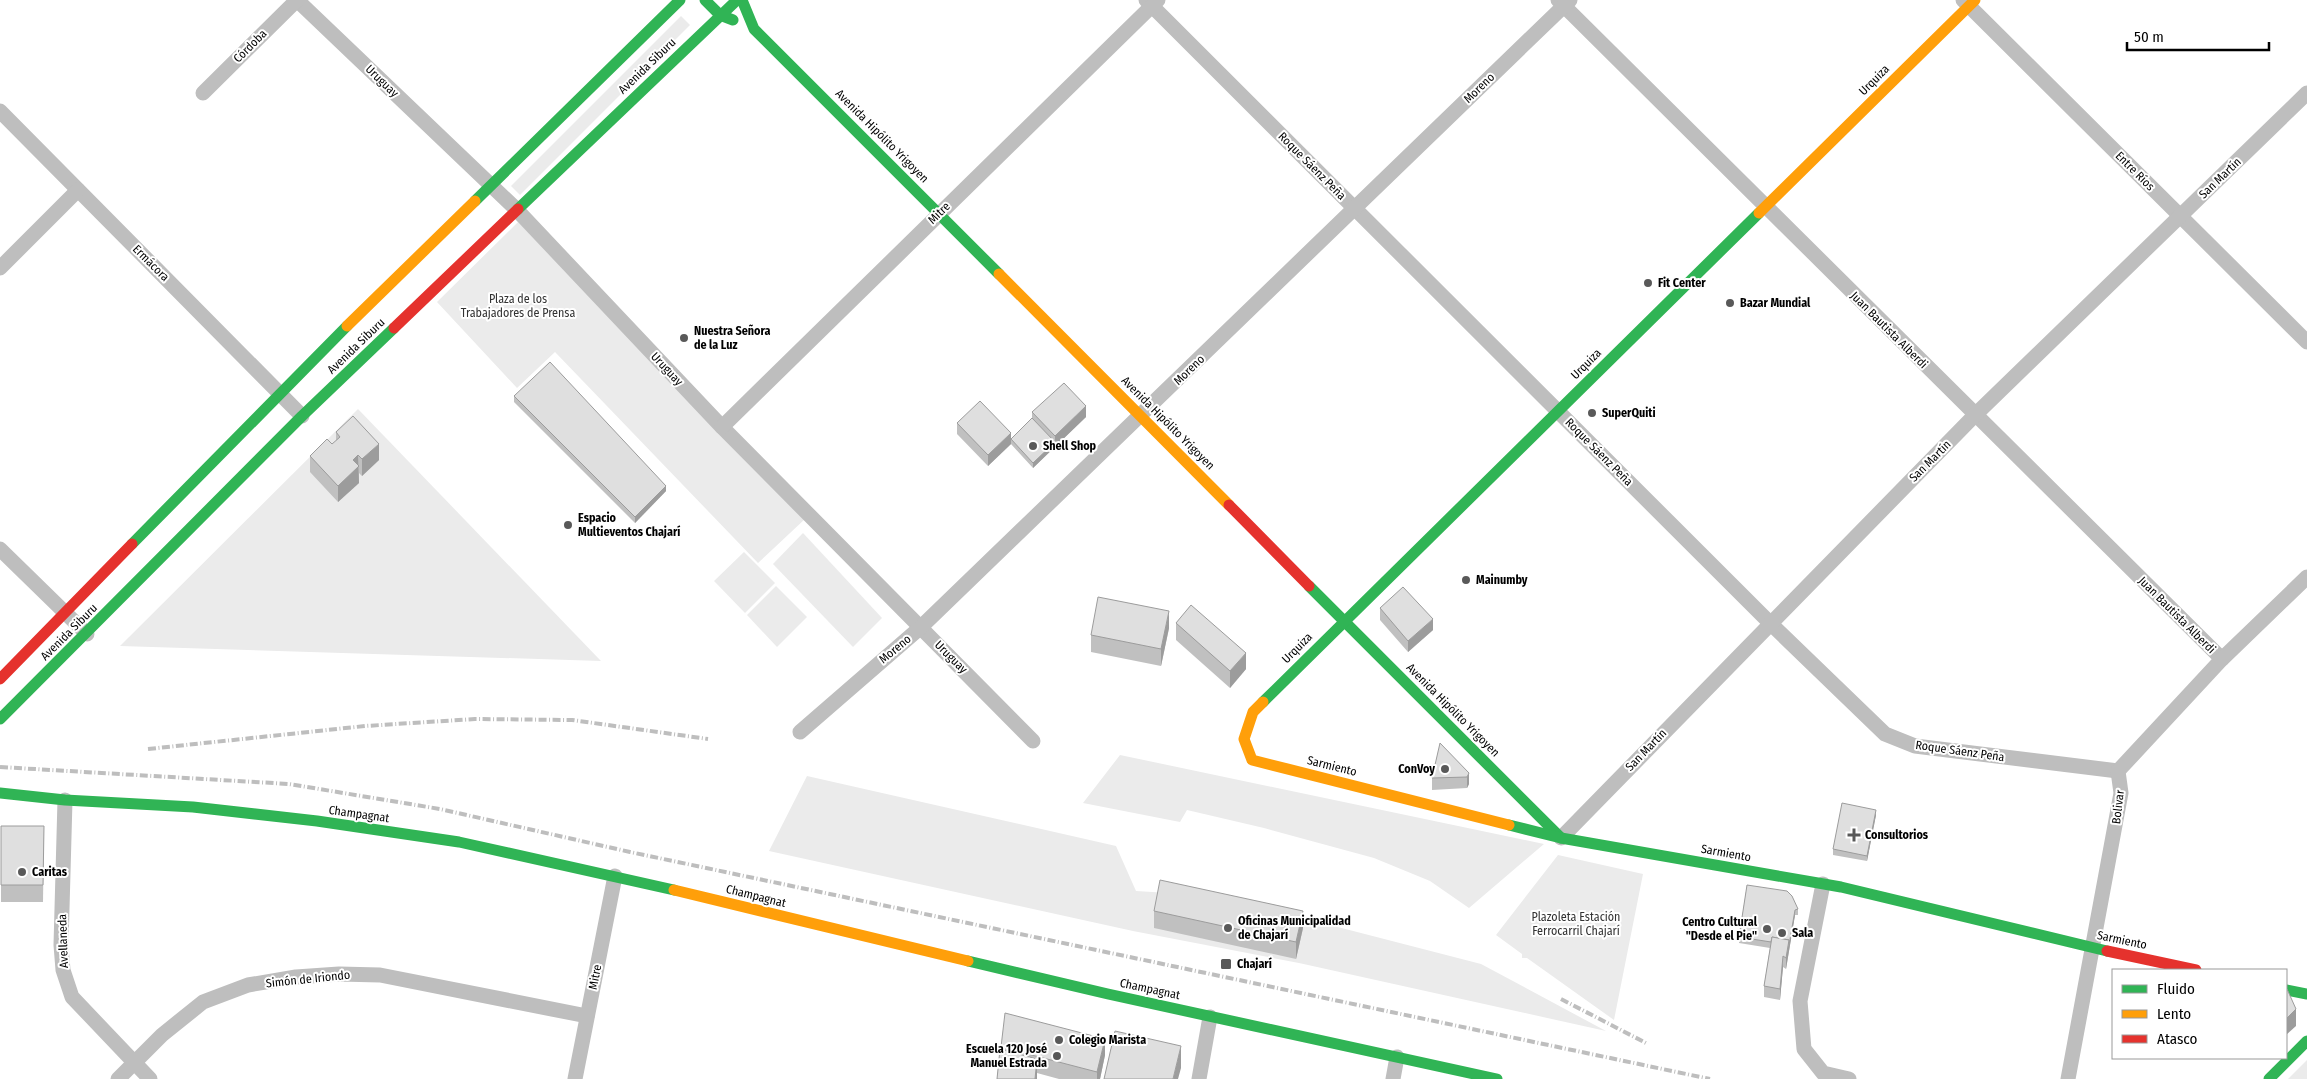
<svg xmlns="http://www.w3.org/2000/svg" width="2307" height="1079" viewBox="0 0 2307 1079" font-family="'Fira Sans Condensed',sans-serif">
<rect width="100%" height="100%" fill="#fff"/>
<g fill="#ebebeb">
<path d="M681,16L690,25L520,195L511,186Z"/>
<path d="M518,222L805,519L758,563L555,352L517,388L437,302Z"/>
<path d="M358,409L601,661L120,646Z"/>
<path d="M803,533L882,618L853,647L773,564Z"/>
<path d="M744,552L775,583L745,613L714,581Z"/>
<path d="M776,586L807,617L777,647L747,615Z"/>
<path d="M1120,755L1544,844L1469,908L1430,881L1374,858L1264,828L1187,810L1180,822L1083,803Z"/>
<path d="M807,776L1116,846L1136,891L1218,896L1481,964L1606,1031L1299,963L1133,931L769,851Z"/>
<path d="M1558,855L1643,874L1614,1020L1527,958H1522V954L1496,935Z"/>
<path d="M2307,1060V1079H2288Z"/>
</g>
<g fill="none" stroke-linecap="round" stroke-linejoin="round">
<g stroke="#bebebe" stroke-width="15">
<path d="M297,0L516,209L722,427L1033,741"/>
<path d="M1146,0L1770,623L1885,734L1915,746L2118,771"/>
<path d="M1558,0L2222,659"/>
<path d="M1963,0L2307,342"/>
<path d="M203,93L297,0"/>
<path d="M0,111L302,416"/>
<path d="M0,268L78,190"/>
<path d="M722,427L1158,0"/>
<path d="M0,549L87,634"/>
<path d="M800,732L921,627L1570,0"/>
<path d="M65,800L61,945L63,970L72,997L150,1079"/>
<path d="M1561,838L1975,415L2307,93"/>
<path d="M1823,884L1800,1001L1804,1049L1823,1073L1849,1079"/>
<path d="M118,1079L162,1035L203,1002L248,985L296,977L339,974L380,975L587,1016"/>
<path d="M575,1079L615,876"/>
<path d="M1199,1079L1210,1017"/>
<path d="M1393,1079L1397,1057"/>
<path d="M2068,1079L2121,793L2118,771L2222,659L2307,577"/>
</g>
<g stroke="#30b455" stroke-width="11">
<path d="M705,0L720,15L733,20"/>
<path d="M742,0L754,29L999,274"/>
<path d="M475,201L680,0"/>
<path d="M518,209L737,0"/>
<path d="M132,544L347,326"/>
<path d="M1309,586L1561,838"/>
<path d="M1263,702L1759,213"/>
<path d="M0,719L302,416L394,328"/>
<path d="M0,793L65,800L193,807L317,821L459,842L674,890"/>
<path d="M1509,825L1561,838L1841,887L2107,951"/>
<path d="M968,961L1108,994L1497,1079"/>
<path d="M2286,990L2307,994"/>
<path d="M2269,1079L2307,1041"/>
</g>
<g stroke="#ff9f0a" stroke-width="11">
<path d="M1759,213L1975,0"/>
<path d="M999,274L1229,505"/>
<path d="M347,326L475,201"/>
<path d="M1263,702L1253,712L1244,739L1252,760L1509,825"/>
<path d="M674,890L968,961"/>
</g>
<g stroke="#e5322d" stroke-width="11">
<path d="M394,328L518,209"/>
<path d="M1229,505L1309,586"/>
<path d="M0,679L132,544"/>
<path d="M2107,951L2196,970"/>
</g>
<g stroke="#bebebe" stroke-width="4" stroke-dasharray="8 2.5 1 2.5" stroke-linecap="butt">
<path d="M148,749L365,726L475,719L572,720L708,739"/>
<path d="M0,767L289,784L440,809L630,852L1710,1079"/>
<path d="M1561,999L1646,1043"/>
</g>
</g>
<g fill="#c0c0c0">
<path d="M514,396L666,491L635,523L514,402Z"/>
<path d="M1032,412L1086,417L1033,468L1011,444L988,466L957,434V423L1011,439L1032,418Z"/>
<path d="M336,432L379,460L362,476L359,473V483L338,502L310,472V456L332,444L336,441Z"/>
<path d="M1380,608L1433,630L1408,652L1380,620Z"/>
<path d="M1176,623L1246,669L1230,688L1176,640Z"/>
<path d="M1169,628L1161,666L1091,652V635Z"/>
<path d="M1469,773V784L1467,788L1432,790V778Z"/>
<path d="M1876,815L1867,861L1833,855V849Z"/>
<path d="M1,826H44L43,902H1Z"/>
<path d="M1747,885L1798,909V915H1795L1786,969L1783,967L1780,1000L1764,997V986L1770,948L1739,943V937Z"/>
<path d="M1154,911L1303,928L1296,959L1154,928Z"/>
<path d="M1001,1047L1105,1055L1100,1079H1059L1037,1073V1079H997Z"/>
</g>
<g fill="#9c9c9c">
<path d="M1086,406V417L1033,468V463L1055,442V436Z"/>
<path d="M1011,433V444L988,466V455Z"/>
<path d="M379,444V460L362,476V459Z"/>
<path d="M358,455L359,483L338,502V486L353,460Z"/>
<path d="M666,486V491L635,523V517Z"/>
<path d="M1169,611V628L1161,666V649Z"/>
<path d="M1433,619V630L1408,652V641Z"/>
<path d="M1246,653V669L1230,688V671Z"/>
<path d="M1469,773V784L1467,788V777Z"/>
<path d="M1876,810V815L1867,861V856Z"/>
<path d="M1795,910V915L1786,969V958Z"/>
<path d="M1303,911V928L1296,959V942Z"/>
<path d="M1783,956V967L1780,1000V989Z"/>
<path d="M2296,1009V1026L2286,1035V1019Z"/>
<path d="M1105,1039V1055L1100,1079H1097V1072Z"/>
<path d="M1181,1046V1068L1178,1079H1173Z"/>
<path d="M1037,1059V1079H1035Z"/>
</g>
<g fill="#dfdfdf" stroke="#9c9c9c">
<path d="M550,362L666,486L635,517L514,396Z"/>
<path d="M1064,383L1086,406L1055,436L1032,412Z"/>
<path d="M980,401L1011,433L988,455L957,423Z"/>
<path d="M353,416L379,444L362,459L358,455L353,460L359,466L338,486L310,456L327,439L332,444L340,437L336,432Z"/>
<path d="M1032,418L1055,442L1033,463L1011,439Z"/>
<path d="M1403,587L1433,619L1408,641L1380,608Z"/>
<path d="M1098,597L1169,611L1161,649L1091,635Z"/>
<path d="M1191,605L1246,653L1230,671L1176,623Z"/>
<path d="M1440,743L1469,773L1467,777L1432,778Z"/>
<path d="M1842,803L1876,810L1867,856L1833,849Z"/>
<path d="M1,826H44L43,885H1Z"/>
<path d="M1160,880L1303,911L1296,942L1154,911Z"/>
<path d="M1747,885L1787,891L1792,896L1798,909L1795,910L1789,945V940L1772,937L1771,942L1739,937Z"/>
<path d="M1772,937L1789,940L1786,958L1783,956L1780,989L1764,986Z"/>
<path d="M2286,989H2287L2296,1009L2286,1019Z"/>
<path d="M1005,1013L1105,1039L1097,1072L1001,1047Z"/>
<path d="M1115,1031L1181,1046L1173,1079H1104Z"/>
<path d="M1000,1049L1037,1059L1035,1079H997Z"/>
</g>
<g fill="#595959" stroke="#fff" stroke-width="2">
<circle cx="1648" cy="283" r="5"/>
<circle cx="1730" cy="303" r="5"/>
<circle cx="684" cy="338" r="5"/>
<circle cx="1592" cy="413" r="5"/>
<circle cx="1033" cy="446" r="5"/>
<circle cx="568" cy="525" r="5"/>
<circle cx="1466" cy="580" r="5"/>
<circle cx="1445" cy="769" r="5"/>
<path d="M1851.5 827.5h5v5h5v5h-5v5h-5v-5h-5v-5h5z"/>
<circle cx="22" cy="872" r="5"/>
<circle cx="1228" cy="928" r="5"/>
<circle cx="1767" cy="929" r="5"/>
<circle cx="1782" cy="933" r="5"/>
<rect x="1220" y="958" width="12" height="12" rx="2.5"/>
<circle cx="1059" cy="1040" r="5"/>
<circle cx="1057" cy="1056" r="5"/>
</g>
<g text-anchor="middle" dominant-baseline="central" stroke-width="4" stroke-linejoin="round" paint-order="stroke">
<g font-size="12" fill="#000" stroke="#fff">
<text transform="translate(250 46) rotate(-45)">Córdoba</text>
<text transform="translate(647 66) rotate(-44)">Avenida Siburu</text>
<text transform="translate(1874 80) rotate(-45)">Urquiza</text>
<text transform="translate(382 81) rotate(44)">Uruguay</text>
<text transform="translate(1479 88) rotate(-44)">Moreno</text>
<text transform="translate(882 136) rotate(45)">Avenida Hipólito Yrigoyen</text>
<text transform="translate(1312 166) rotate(45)">Roque Sáenz Peña</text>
<text transform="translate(2135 171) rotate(45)">Entre Ríos</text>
<text transform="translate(2220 178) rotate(-44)">San Martín</text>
<text transform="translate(939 213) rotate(-44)">Mitre</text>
<text transform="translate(151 263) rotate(45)">Ermácora</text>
<text transform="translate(1889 330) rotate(45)">Juan Bautista Alberdi</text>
<text transform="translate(356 346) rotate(-44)">Avenida Siburu</text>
<text transform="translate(1586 364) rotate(-45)">Urquiza</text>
<text transform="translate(667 369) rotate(47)">Uruguay</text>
<text transform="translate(1189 370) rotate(-44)">Moreno</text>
<text transform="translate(1168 423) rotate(45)">Avenida Hipólito Yrigoyen</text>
<text transform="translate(1599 452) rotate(45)">Roque Sáenz Peña</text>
<text transform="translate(1930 461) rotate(-45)">San Martín</text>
<text transform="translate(2177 615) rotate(45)">Juan Bautista Alberdi</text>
<text transform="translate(69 632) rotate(-45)">Avenida Siburu</text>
<text transform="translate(1297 648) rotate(-45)">Urquiza</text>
<text transform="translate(895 649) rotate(-40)">Moreno</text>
<text transform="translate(951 657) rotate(45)">Uruguay</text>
<text transform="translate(1453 710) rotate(45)">Avenida Hipólito Yrigoyen</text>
<text transform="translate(1646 750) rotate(-46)">San Martín</text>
<text transform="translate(1960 751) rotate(8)">Roque Sáenz Peña</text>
<text transform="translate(1332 766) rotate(14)">Sarmiento</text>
<text transform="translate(2118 807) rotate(-83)">Bolivar</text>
<text transform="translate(359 814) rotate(8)">Champagnat</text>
<text transform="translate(1726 853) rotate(10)">Sarmiento</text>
<text transform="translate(756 896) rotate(14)">Champagnat</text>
<text transform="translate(2122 940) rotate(12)">Sarmiento</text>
<text transform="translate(63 941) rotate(-92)">Avellaneda</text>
<text transform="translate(595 977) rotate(-79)">Mitre</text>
<text transform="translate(308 979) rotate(-6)">Simón de Iriondo</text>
<text transform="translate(1150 989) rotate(12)">Champagnat</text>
</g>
<g font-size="12" font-weight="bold" fill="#000" stroke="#fff" text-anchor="start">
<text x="1658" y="283">Fit Center</text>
<text x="1740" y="303">Bazar Mundial</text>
<text x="694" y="331">Nuestra Señora<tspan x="694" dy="14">de la Luz</tspan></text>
<text x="1602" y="413">SuperQuiti</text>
<text x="1043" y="446">Shell Shop</text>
<text x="578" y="518">Espacio<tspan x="578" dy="14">Multieventos Chajarí</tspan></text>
<text x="1476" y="580">Mainumby</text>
<text x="1435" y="769" text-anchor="end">ConVoy</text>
<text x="1865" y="835">Consultorios</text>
<text x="32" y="872">Caritas</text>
<text x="1238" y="921">Oficinas Municipalidad<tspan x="1238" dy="14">de Chajarí</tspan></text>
<text x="1757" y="922" text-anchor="end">Centro Cultural<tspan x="1757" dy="14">"Desde el Pie"</tspan></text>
<text x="1792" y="933">Sala</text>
<text x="1237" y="964">Chajarí</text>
<text x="1069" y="1040">Colegio Marista</text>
<text x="1047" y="1049" text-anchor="end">Escuela 120 José<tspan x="1047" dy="14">Manuel Estrada</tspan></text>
</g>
<g font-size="12" fill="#323232" stroke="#fff">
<text x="518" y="299">Plaza de los<tspan x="518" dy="14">Trabajadores de Prensa</tspan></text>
<text x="1576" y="917">Plazoleta Estación<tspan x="1576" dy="14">Ferrocarril Chajarí</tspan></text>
</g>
</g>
<rect x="2112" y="969" width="175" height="90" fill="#ffffff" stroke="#999999"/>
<rect x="2122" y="985" width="25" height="8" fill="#30b455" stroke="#999999"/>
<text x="2157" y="994" font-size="15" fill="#000000">Fluido</text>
<rect x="2122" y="1010" width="25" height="8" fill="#ff9f0a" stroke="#999999"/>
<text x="2157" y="1019" font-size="15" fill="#000000">Lento</text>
<rect x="2122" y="1035" width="25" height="8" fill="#e5322d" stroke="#999999"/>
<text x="2157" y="1044" font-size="15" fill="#000000">Atasco</text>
<path d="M2127 42v8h142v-8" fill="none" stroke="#000000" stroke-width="2.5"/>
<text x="2134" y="42" font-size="15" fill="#000000" stroke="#ffffff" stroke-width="4" paint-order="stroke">50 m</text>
</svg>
